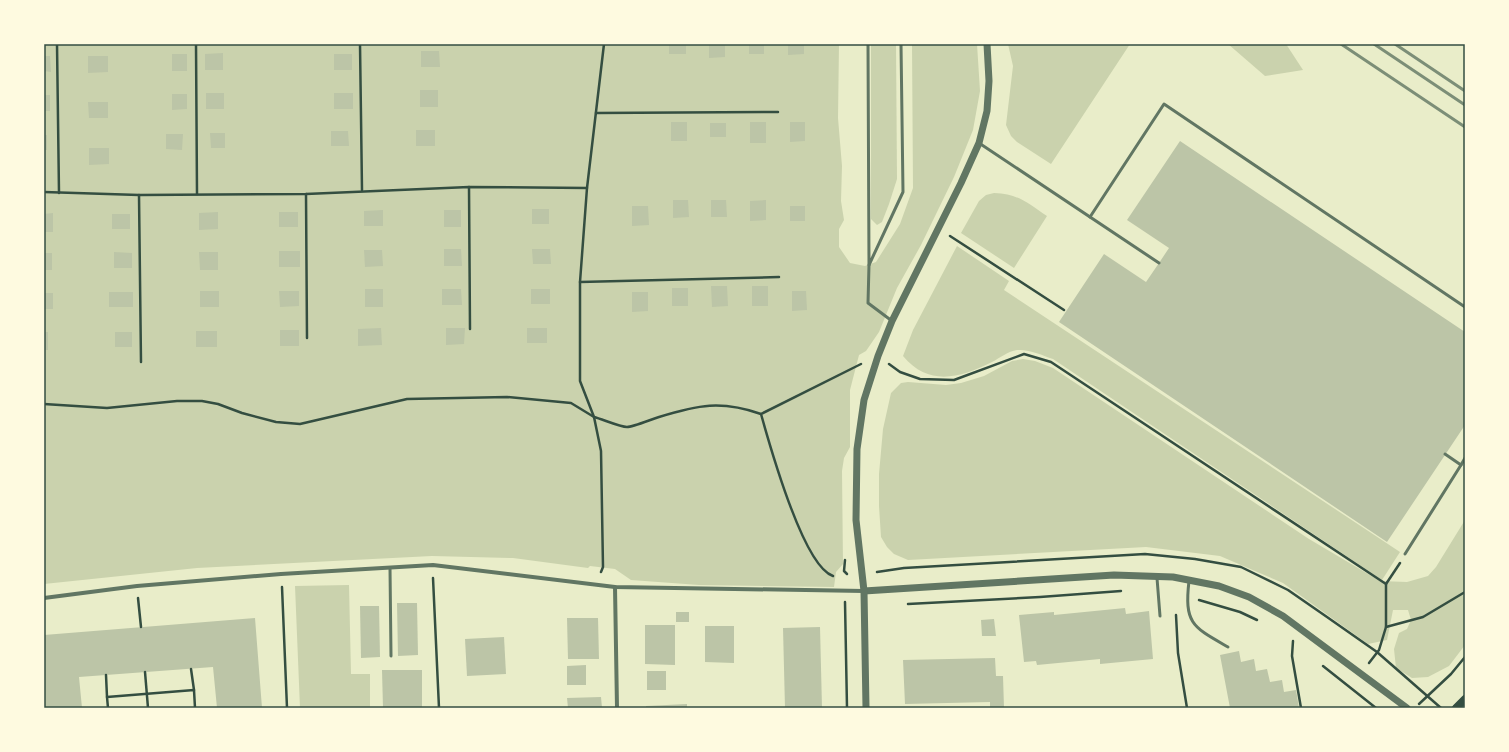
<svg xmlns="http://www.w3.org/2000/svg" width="1509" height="752" viewBox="0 0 1509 752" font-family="Spectral,serif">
<rect width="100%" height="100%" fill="#e9edc9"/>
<g fill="#cad2ad">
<path d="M44,44H839L838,118L842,166L841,201L844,220L839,229V247L850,263L865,266L876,262L900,224L913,188L912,44H977L980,91L973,130L954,177L921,245L897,288L879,332L866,351L859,355L850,390V447L844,458L842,471L843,564L836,572L834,587L699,585L631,580L615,569L590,566L588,568L513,558L432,556L197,568L44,584Z"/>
<path d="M871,44H896L897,179L889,204L882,222L877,225L871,219Z"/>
<path d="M1008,44H1130L1051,164L1017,142L1011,136L1006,125L1013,66Z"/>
<path d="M1228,44H1286L1303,70L1265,76Z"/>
<path d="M994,193C1019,194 1027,203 1047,216L1014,268L961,233L979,201L986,195Z"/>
<path d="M957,246L1009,281L1004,290L1400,552L1382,580L1053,359C1042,355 1029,349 1017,350C1008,351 1000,358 992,362C960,378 929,387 903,356L913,330Z"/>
<path d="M1023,359L1035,361L1053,368L1309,539L1380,581L1407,582L1428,576L1436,567L1465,520V645L1449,666L1428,677L1412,678L1396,668L1394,649L1399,633L1407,629L1411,620L1408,610H1393L1387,640L1368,644L1283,583L1220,556L1146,547L908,560L894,554L887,547L881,537L879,506V474L883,429L891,393L901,383L908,382L946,385L961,383L984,376L1012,361Z"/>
<path d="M349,585L351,674H370V708H300L295,586Z"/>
</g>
<g fill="#bcc5a7">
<rect x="669" y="44" width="17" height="10"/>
<path d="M709,44H725V57L709,58Z"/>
<rect x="749" y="44" width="15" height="10"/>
<path d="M788,44H804V54L788,55Z"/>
<path d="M421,51H439L440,67H421Z"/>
<path d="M223,53V70H205V54Z"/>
<rect x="172" y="54" width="15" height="17"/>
<rect x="334" y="54" width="18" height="16"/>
<path d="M44,56H50L51,72L44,71Z"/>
<path d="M88,56H108V72L88,73Z"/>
<rect x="420" y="90" width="18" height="17"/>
<rect x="206" y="93" width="18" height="16"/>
<rect x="334" y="93" width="19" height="16"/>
<path d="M172,94H187V109L172,110Z"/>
<rect x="44" y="95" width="6" height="16"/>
<path d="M88,102H108V118H89Z"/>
<rect x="671" y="122" width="16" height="19"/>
<rect x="750" y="122" width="16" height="21"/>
<path d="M790,122H805V141L790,142Z"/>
<rect x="710" y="123" width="16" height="14"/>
<rect x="416" y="130" width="19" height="16"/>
<path d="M331,131H348L349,146H331Z"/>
<path d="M210,133H225V148H211Z"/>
<path d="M166,134H183L182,150L166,149Z"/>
<rect x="44" y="135" width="3" height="15"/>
<path d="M1180,141L1465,332V425L1387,542L1059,322L1104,254L1146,282L1159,263L1169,248L1127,220Z"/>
<path d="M89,148H109V164L89,165Z"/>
<path d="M673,200H688L689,217L673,218Z"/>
<path d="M711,200H726L727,217H711Z"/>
<path d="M766,200V220L750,221V201Z"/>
<path d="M632,206H648L649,225L632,226Z"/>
<rect x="790" y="206" width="15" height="15"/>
<rect x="532" y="209" width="17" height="15"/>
<path d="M383,210V226H364V211Z"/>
<rect x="444" y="210" width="17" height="17"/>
<path d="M218,212V229L199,230V213Z"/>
<rect x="279" y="212" width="19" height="15"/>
<path d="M53,213V232H44V214Z"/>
<rect x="112" y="214" width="18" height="15"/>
<path d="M444,249H461L462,266H444Z"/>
<path d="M532,249H550L551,264H533Z"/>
<path d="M364,250H382L383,266L365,267Z"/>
<rect x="279" y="251" width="21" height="16"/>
<path d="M114,252L132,253V268H114Z"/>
<path d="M199,252H218V270H200Z"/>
<rect x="44" y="253" width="8" height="17"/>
<path d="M711,286H727L728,306L712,307Z"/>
<rect x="752" y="286" width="16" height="20"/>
<rect x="672" y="288" width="16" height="18"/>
<rect x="365" y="289" width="18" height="18"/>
<path d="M442,289H461L462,305H442Z"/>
<rect x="531" y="289" width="19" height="15"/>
<rect x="200" y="291" width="19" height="16"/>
<path d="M279,291H299V306L280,307Z"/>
<path d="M792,291H806L807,310L792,311Z"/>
<rect x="109" y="292" width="24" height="15"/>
<path d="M632,292H648V311L632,312Z"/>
<rect x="44" y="293" width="9" height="16"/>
<path d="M381,328L382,345L358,346V329Z"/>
<path d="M446,328H465L464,344L446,345Z"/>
<rect x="527" y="328" width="20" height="15"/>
<rect x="280" y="330" width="19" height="16"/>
<rect x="196" y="331" width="21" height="16"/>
<rect x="44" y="332" width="4" height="18"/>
<rect x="115" y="332" width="17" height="15"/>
<path d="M397,603H417L418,655L398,656Z"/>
<path d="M360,606H379L380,657L361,658Z"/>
<path d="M1125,608L1126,614L1149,611L1153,659L1100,664V659L1037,665L1036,661L1024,662L1019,615L1054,612V615Z"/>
<rect x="676" y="612" width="13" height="10"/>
<path d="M255,618L262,708H217L213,667L79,677L82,708H44V635Z"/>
<path d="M567,618H598L599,659H568Z"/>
<path d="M994,619L996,636H982L981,620Z"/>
<path d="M645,625H675V665L645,664Z"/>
<path d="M705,626H734V663L705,662Z"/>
<path d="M820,627L822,708H785L783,628Z"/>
<path d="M504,637L506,674L467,676L465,639Z"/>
<path d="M1239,651L1241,662L1254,659L1256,671L1267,669L1270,682L1282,680L1284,692L1296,690L1299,708H1230L1220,655Z"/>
<path d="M995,658L996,676H1003L1004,708H990V702L905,704L903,660Z"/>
<path d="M586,665V685H567V666Z"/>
<path d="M382,670H422V707L383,708Z"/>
<rect x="647" y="671" width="19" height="19"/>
<path d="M601,697L602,708H568L567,698Z"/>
<path d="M687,704V708H646V706Z"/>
</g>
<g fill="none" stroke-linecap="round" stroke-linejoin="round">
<g stroke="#344e41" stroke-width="2.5">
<path d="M57,44L59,193"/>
<path d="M196,44L197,194"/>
<path d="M360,44L362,190"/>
<path d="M604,44L587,188L580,282V381L594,417C602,419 620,427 627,427C633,427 652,419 659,417C698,405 721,400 761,414C770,446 803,566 833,576"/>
<path d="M596,113L778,112"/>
<path d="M469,187L470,329"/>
<path d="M44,192L139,195L306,194L469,187L587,188"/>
<path d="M306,194L307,338"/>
<path d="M139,195L141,362"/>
<path d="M950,236L1064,310"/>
<path d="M580,282L779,277"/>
<path d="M889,364L900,372L920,379L954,380L1024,354L1051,362L1386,584V627"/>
<path d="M44,404L107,408L177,401H202L218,404L242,413L276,422L300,424L407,399L507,397L571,403L594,417L601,451L603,567L601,572"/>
<path d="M761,414L861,364"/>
<path d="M845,560L844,571L847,574"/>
<path d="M877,572L904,568L1145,554L1195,559L1241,567L1288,590L1327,617L1377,652L1441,708"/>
<path d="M433,578L439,708"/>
<path d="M1386,584L1400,563"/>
<path d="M282,587L287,708"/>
<path d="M138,598L141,627"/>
<path d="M1199,600L1240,612L1257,620"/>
<path d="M845,602L847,708"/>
<path d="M908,604L1040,597L1121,591"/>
<path d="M1176,615L1178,653L1187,708"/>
<path d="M1293,641L1292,656L1301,708"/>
<path d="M1369,663L1379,650L1386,627L1423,617L1465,592"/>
<path d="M1323,666L1376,708"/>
<path d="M191,669L194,690"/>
<path d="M145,672L148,708"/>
<path d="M106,675L107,697"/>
<path d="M1419,704L1451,674L1465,657"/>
<path d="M108,708L107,697L194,690L195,708"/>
</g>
<g stroke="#617663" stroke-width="3">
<path d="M868,44L869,265L903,192L901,44"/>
<path d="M979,143L1159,263"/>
<path d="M1090,217L1164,104L1465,307"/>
<path d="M869,265L868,303L892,321"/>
<path d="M1445,454L1461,465L1465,458"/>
<path d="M1405,554L1461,465"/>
<path d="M390,568L391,656"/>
<path d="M1157,578L1160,616"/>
<path d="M1189,581C1184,624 1193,627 1228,647"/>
</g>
<g stroke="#617663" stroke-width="4">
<path d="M615,587L617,708"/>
<path d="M44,598L137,586L281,574L433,565L615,587L864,591"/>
</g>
<g stroke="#617663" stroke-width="7">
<path d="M864,591L1114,575L1173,577L1219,586L1249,597L1283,616L1407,708"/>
<path d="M866,708L864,591L856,520L857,449L864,400L878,356L892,321L961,183L979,143L987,111L989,81L987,44"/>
</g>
<path stroke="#344e41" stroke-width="8" d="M1456,708L1465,699"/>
<g stroke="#7c8e77" stroke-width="3">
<path d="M1341,44L1465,127"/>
<path d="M1374,44L1465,105"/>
<path d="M1395,44L1465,91"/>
</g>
</g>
<rect width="1509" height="752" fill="none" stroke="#fefae0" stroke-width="90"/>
<rect x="45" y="45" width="1419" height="662" fill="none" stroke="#344e41" stroke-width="1.5"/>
</svg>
